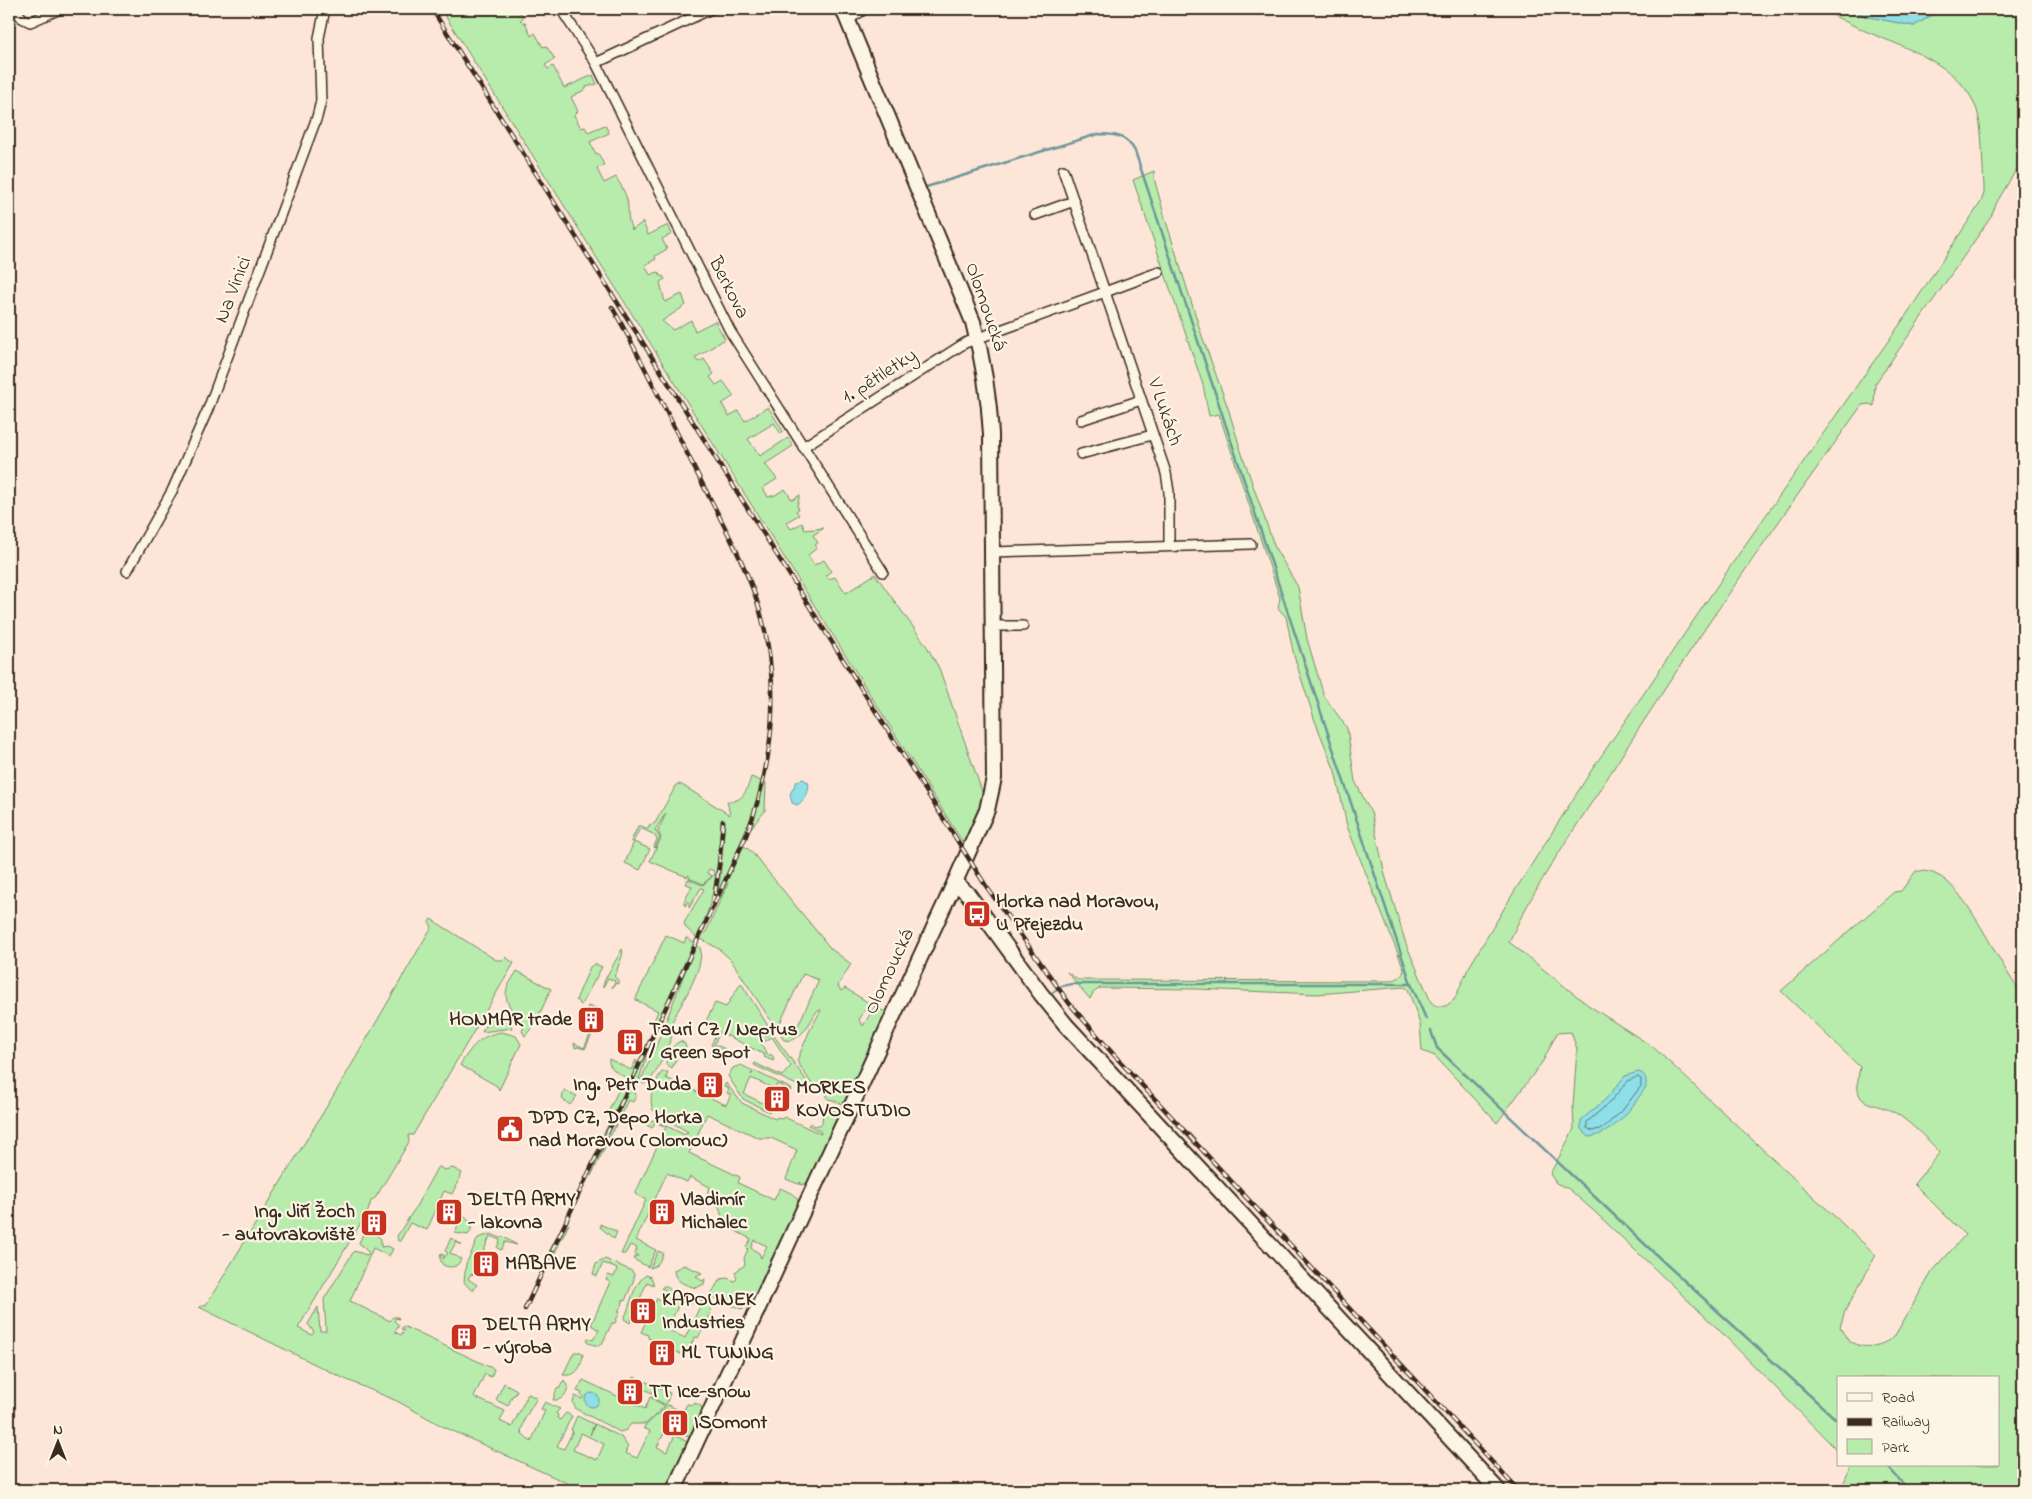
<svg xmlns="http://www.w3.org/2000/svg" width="2032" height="1499" viewBox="0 0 2032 1499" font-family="'Indie Flower',sans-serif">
<rect width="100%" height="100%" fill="#fde6d8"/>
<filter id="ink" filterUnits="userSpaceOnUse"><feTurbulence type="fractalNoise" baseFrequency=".02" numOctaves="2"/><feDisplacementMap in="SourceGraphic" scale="10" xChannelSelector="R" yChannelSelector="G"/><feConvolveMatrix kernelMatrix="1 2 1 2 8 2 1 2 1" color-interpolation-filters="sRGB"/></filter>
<g filter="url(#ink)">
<g fill="#b7ecad" stroke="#798b66" fill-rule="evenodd">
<path d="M441,9H518L523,18L520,20L523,23L525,22L531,36L535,33L543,47L546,46L555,59L545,65L548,69L553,66L564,88L593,75L597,84L586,87V89L571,97L578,111L574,115L581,128L585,127L588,132L605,125L609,133L590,142L596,154L598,153L604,165L597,169L604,183L616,177C621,186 628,196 628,207C628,215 628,221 632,230L643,222L648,235L668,225L672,234L662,239L667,249L655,256L656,259L645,265L650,275L658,272L661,277L663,276L665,279L660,282L665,302L682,294L686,305L662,321L673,330L691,320L695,331L715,321L725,339L695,358L698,362L704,359L714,374L710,377L716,385L723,381L734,396L722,404L729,416L738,411L745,421L768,407L783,431L781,434L774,423L748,439L760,456L788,438L793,446L765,464L777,479L763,488L768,497L775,495L785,489L792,500L800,495L797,506L799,509L796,511L799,515L786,522L791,529L802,523L805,530L824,528L813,535L818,543L815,545L817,548L808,555L814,565L824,560L831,571L826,575L829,579L835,577L846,593L875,574L926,645L939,668L984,797V801L965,846Z"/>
<path d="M1821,9H1852L1864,16L1914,26L1942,9H2023V158L1997,202L1991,217L1875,384L1874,406L1869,404L1862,405C1774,527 1688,650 1608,777C1574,831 1535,884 1509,942L1588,1005L1653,1047L1876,1255L1845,1311L1840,1327C1851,1351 1874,1351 1894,1337L1932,1272L1965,1235L1914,1184L1940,1152C1927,1139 1914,1126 1899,1115C1873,1098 1850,1113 1860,1067L1781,991L1894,892L1901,891L1916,871C1922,871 1929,871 1935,874C1967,886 1998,966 2023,995V1490H1841L1851,1465H1998V1378H1838V1451L1716,1327L1596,1213L1569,1189L1556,1183L1550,1174L1574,1129L1573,1106L1577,1049L1571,1032L1557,1033L1543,1061L1497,1123L1435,1056L1422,1051L1420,1024L1408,989L1404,987L1317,994L1197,989L1100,988L1093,993L1090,999L1067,972L1078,980L1389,981C1396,979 1403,978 1404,969L1347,826L1335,771L1315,721L1294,656L1286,617L1278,608L1280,598L1219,414L1209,416L1203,385L1133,180L1154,171V178L1165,218L1202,336L1228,408L1241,451L1275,548L1298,587L1307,639L1324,696L1347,728L1355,781L1372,815L1385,875L1406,944L1431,1002L1436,1006H1446L1454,1000L1468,969L1514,892L1593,768L1745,545L1905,317L1981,202L1984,193V186C1982,164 1983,130 1977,110C1961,64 1905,48 1865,31C1850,24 1836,17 1821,9Z"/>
<path d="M1873,9H1924L1912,16Z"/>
<path d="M751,777L766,783L765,811L751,828L747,826L737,851L740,853L744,846L751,851L831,949L851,964L838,986L841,991L845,988L869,1003L859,1020L863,1026L875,1006L888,1014L846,1105L828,1099L825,1090L811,1083L797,1061L809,1032L821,1010L817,1011C810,1022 800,1044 784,1040L781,1036L784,1028L795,1032L819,980L803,974L779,1025V1033L731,960L719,949L701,939L702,935L706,932L728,883L719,900L716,898L720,878L725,821L721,820C718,861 716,901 697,938L686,928L684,923L704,889L701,888L689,908V902L688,901L685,906L684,902L692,886L686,884L688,879L703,885L714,875V871L709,869L707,873L712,876L703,884L689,878V875L687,877L650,861L661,838L658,831L666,813L655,830L660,838L655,848L654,847L657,839L653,834L640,828L633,842L631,841L638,826H642L647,829L649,828V825L655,823L677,784L682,785L730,815L727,801C743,803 747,790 751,777Z"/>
<path d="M634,842L650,849L640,870L625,863Z"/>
<path d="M431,919L496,960H502L505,957L514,963L413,1135H408L409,1142L376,1197L371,1201L368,1211L298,1328L312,1335L314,1332L308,1324L318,1307L320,1331H326L324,1299L354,1251L367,1255L369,1253L359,1243L366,1227L381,1239V1247L388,1246L393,1249L389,1256L373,1248L350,1301L390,1321L393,1317H398L399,1319L396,1318L394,1321L399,1325L395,1332L401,1335L404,1330L401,1329L403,1326L494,1369L491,1377L485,1374L474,1397L505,1411L500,1421L512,1427L528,1394L537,1398L525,1418L521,1432L531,1442L545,1411L541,1409L545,1402L560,1409L556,1413L558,1415L557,1418L560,1420L566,1413L572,1416L557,1446L564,1449L573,1431L571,1430L577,1416L594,1424L590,1435L595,1424L621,1437L628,1447L625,1453L637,1458L650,1431L643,1428L668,1405L683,1412L687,1404L694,1405L695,1403L701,1406L703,1413L691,1438L677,1432L685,1415L676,1410L657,1447L667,1452L675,1435L689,1443L668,1490H582L442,1426L397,1401L345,1379L199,1307L206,1305L341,1083L428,933L432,927L429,922ZM581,1433L604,1444L597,1460L573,1450Z"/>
<path d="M666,935L684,943L686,938H687L700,947C706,969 677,1009 668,1030L672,1033L671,1039C666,1050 655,1081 644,1084C633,1081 607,1072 609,1059L631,1070L636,1060L637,1066L634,1079L644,1056H647L639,1079H641C661,1039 674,998 691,957L689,956L687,960L655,1028L652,1025L658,1011L636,1000V998Z"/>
<path d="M622,949C625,956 617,964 617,972L614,976L618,980V984L616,983L612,988L615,981L608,978L603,987C603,979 618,958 622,949Z"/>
<path d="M595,964L602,967L581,1005L576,1000L590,967Z"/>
<path d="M517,971L551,989L535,1024L525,1036L522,1031L525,1025C517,1020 515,1015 510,1007C501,991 509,985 517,971Z"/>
<path d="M741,983L770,1029L767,1031L765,1029L758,1033L760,1038L772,1033L806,1080L805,1089L754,1065L755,1063L782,1076L791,1066L772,1037L761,1044L769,1056L771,1054L774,1058L773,1061L764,1057L765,1055L720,1032L714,1044L725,1049L724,1051L711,1045L717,1032L704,1025L715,1003L726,1007Z"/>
<path d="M588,1006L599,1009L601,1015L585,1049L578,1047L575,1048L574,1043L584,1048L600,1013L590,1008L580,1028Z"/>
<path d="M496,1014L509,1021L512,1028L482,1032L487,1022Z"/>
<path d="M502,1032L516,1036L521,1044L499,1090L497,1086L460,1065C471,1048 479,1035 502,1032Z"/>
<path d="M681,1041L685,1044L686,1048L683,1057L678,1055L672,1068L666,1064C666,1054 673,1044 681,1041Z"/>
<path d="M741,1065L753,1071L751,1075L754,1071L792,1089H790L791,1091L777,1084L775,1089L751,1078L744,1094L771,1107L769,1112L743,1099L728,1076L733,1068Z"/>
<path d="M662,1072H668L666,1078L726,1105L731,1095L727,1093L729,1089L724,1086L726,1083L742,1103L775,1119L777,1117L782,1119L784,1117L821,1134L820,1131L808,1125L811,1123L815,1126L822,1124L823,1109L828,1107L841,1115L808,1183L800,1185L801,1182L798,1184L786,1179L797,1150L771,1138H759L707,1114L689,1153L740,1177L738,1183L774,1200L780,1188C788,1192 797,1194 799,1204L753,1304L741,1309L710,1296L720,1279L727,1278L734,1281L737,1279L735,1272L745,1265L744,1258L748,1249L746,1247L751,1239L724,1225C720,1211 720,1202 707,1194L710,1187L690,1177L687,1182L667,1173L636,1240L656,1250L648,1267L633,1259L635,1256H638L635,1254L637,1248L630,1245L625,1254H621L646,1200L635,1194L666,1127L655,1122L652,1128L645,1124L649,1121L654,1120L685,1135L688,1132L671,1122L674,1121L675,1119L671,1118L670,1121V1118L667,1116L666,1119L661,1116L660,1112L658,1113L653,1110C648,1097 654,1082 662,1072ZM754,1240L767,1246L761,1258L759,1253L751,1248Z"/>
<path d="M624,1088L635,1092L636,1096L633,1102L628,1100L591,1176L595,1164L605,1144L602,1137L614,1114L609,1110L618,1091ZM626,1090L628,1093L617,1115L615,1111Z"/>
<path d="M564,1090L577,1096L570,1105L562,1099Z"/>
<path d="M440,1167L444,1170L453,1168L462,1173L452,1194L444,1191L427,1230L410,1223L400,1241H398L397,1236L414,1210L437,1168Z"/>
<path d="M463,1214L471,1224V1231L468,1235L455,1233Z"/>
<path d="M569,1224L553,1257L551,1260L552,1257L548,1254L563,1225V1231Z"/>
<path d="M600,1224L617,1232L614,1239L600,1227Z"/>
<path d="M491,1234L500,1238L502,1236L517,1245L505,1242L501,1250L497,1248L500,1240L490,1236L474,1274L470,1275L468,1279L477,1285L472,1291L464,1282L466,1264L478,1238Z"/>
<path d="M451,1238L462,1245L456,1242L450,1253L461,1259C458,1267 451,1269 443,1265L440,1259L441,1254L444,1255L443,1259L448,1253L445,1251Z"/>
<path d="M658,1251L663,1253C660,1261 658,1266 650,1268Z"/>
<path d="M605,1259L610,1261L609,1265L603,1263L597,1276L593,1274L596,1264Z"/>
<path d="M614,1263L632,1271L634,1274V1279L625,1301L623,1300L622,1306L618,1310L620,1311L615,1323H612L602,1344H599V1346L588,1343L587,1341L588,1338L593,1340L599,1330L591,1325L610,1282L606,1280L608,1275L614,1277L617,1269L610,1266Z"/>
<path d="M684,1265L702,1273L696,1276L702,1281L705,1279L704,1284L696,1288C686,1285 674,1282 674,1270Z"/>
<path d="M646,1275L651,1277L654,1285L647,1282L630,1323L624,1319C631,1305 632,1285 646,1275Z"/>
<path d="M664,1286H667L672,1292L671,1298L673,1299L680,1293L702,1300L699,1306L682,1298L667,1329L685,1338L703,1300L710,1302C715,1312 703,1328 698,1338L695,1337L685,1356L648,1338V1335L641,1332L657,1298L663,1301L667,1291L661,1288Z"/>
<path d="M574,1352H581L583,1355C581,1367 577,1377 563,1375Z"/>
<path d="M634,1377L656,1386L652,1393L632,1383Z"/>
<path d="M564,1380L568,1387C566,1395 562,1401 553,1400L557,1388L559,1389Z"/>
<path d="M583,1380L645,1409L650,1397L665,1406L646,1424H631L626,1430L620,1432L576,1409L573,1403L575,1396L582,1399L584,1397L581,1395L582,1393L577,1391Z"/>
<path d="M504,1383L517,1390L515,1395L512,1396L508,1406L496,1400Z"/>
<path d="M657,1387L670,1393L666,1405L652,1398Z"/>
</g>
<g fill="#8edfe7" stroke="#6d9797">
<path d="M1852,9H1873L1912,16L1924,9H1942L1914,26L1864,16Z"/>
<path d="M803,779L808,782C811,790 804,802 797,805L792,803L790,794L797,781Z"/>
<path d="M1638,1072C1647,1074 1646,1080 1646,1087C1632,1107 1615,1134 1589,1137L1581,1129V1120L1606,1099L1625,1076Z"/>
<circle cx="592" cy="1400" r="7"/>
</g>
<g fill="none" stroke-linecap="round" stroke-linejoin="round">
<path stroke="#5c726e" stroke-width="1" d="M1638,1077L1641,1079V1086L1622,1111L1603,1128L1592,1131L1587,1128V1122L1609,1103L1628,1081Z"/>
<g stroke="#6d9797" stroke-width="2.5">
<path d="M923,188L1098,134C1114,134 1126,135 1135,151L1411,984L1426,1019"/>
<path d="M1049,995L1062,986L1072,984H1411"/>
<path d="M1431,1031L1437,1048L1667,1265L1838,1421"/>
<path d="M1886,1465L1909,1490"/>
</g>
<g stroke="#3b2a1e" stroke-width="12">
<g id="street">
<path d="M15,9L22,18L30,22L60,9"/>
<path d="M561,9L596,63L730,331L883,572"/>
<path d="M848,20L865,9"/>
<path d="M596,63L711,9"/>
<path d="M1035,215L1074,201"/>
<path d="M1159,272L1105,292L1166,473L1169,492V546"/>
<path d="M1081,420L1141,400"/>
<path d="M803,447L965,343L1105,292L1063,170"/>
<path d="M1081,454L1152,435"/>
<path d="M992,552L1251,544"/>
<path d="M127,571L172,491L208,409L317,117L321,101L319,38L325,9"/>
<path d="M993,626H1023"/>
</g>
</g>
<g stroke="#3b2a1e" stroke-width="18">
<g id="secondary">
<path d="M955,882L968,894L1041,994L1066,1025L1498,1490"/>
<path d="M674,1490L955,882L987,810L994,778L991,434C989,396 983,360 973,322L843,9"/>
</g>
</g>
<use href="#street" stroke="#fcf5e5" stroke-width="9"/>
<use href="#secondary" stroke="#fcf5e5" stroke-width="14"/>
<g stroke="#3b2a1e" stroke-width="4.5">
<g id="rail">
<path d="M432,9L986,886L1069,1003L1114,1055L1518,1490"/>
<path d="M715,894L719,866L723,821"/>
<path d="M525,1309L746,836C776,759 782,674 755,595C739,550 714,508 693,465C666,412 642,359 612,307"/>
</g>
</g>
<use href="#rail" stroke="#fcf5e5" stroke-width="2.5" stroke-dasharray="8" stroke-linecap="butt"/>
</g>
</g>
<defs>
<g id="bus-square" transform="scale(1.4375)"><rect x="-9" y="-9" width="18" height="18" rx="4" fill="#c8321e" stroke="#fcf5e5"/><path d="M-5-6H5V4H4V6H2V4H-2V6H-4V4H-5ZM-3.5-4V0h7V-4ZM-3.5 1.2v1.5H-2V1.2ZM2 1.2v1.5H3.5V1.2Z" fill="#fff"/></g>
<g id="building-square" transform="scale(1.4375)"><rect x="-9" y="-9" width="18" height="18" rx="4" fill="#c8321e" stroke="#fcf5e5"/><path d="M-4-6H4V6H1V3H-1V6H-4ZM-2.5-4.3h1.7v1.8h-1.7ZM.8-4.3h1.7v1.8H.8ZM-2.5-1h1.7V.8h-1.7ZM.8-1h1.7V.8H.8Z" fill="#fff"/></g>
<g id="civic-square" transform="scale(1.4375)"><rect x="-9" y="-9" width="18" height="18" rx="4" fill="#c8321e" stroke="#fcf5e5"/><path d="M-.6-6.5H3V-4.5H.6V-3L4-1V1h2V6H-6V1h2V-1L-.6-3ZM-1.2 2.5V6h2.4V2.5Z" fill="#fff"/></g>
</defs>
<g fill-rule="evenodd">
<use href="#bus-square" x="977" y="914"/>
<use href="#building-square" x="591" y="1020"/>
<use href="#building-square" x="630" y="1042"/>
<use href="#building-square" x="710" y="1085"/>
<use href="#building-square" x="777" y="1099"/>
<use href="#civic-square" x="510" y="1129"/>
<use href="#building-square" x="449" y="1212"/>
<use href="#building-square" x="662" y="1212"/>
<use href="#building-square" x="374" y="1223"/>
<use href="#building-square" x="486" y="1264"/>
<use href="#building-square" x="643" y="1311"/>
<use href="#building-square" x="464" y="1337"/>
<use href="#building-square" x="662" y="1353"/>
<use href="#building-square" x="630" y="1392"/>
<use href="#building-square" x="675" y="1423"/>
</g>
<g text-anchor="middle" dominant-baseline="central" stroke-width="4.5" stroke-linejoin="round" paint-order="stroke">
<g font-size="20" fill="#3b2a1e" stroke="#fcf5e5">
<text transform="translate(728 288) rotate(63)">Berkova</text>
<text transform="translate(234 290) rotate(-69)">Na Vinici</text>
<text transform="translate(985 307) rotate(71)">Olomoucká</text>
<text transform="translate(880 377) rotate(-33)">1. pětiletky</text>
<text transform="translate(1164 412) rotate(71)">V Lukách</text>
<text transform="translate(890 972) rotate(-65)">Olomoucká</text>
</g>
<g font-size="20" font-weight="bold" fill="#3b2a1e" stroke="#fcf5e5" text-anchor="start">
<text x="996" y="902">Horka nad Moravou,<tspan x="996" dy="23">U Přejezdu</tspan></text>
<text x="572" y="1020" text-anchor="end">HONMAR trade</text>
<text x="649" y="1030">Tauri CZ / Neptus<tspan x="649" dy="23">/ Green spot</tspan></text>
<text x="691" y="1085" text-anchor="end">Ing. Petr Duda</text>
<text x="796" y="1088">MORKES<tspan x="796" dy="23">KOVOSTUDIO</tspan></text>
<text x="529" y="1118">DPD CZ, Depo Horka<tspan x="529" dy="23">nad Moravou (Olomouc)</tspan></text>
<text x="468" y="1200">DELTA ARMY<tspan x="468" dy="23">- lakovna</tspan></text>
<text x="681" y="1200">Vladimír<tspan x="681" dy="23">Michalec</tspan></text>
<text x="355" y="1212" text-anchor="end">Ing. Jiří Žoch<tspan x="355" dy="23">- autovrakoviště</tspan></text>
<text x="505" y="1264">MABAVE</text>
<text x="662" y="1300">KAPOUNEK<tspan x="662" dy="23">Industries</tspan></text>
<text x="483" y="1325">DELTA ARMY<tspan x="483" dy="23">- výroba</tspan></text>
<text x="681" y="1353">ML TUNING</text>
<text x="649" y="1392">TT Ice-snow</text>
<text x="694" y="1423">ISOmont</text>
</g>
</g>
<rect width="2032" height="1499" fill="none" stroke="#fcf5e5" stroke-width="30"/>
<rect x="15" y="15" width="2002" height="1469" fill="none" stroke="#3b2a1e" stroke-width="2" filter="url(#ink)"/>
<rect x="1837" y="1376" width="162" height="90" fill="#fcf5e5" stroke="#afa495"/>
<rect x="1847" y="1393" width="25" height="8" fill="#fcf5e5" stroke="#afa495"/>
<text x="1882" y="1402" font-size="15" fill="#3b2a1e">Road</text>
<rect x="1847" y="1418" width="25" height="8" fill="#3b2a1e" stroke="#afa495"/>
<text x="1882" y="1426" font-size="15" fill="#3b2a1e">Railway</text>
<rect x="1847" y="1439" width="25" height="15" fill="#b7ecad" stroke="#afa495"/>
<text x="1882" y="1452" font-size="15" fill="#3b2a1e">Park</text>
<g transform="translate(58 1442)" stroke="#fcf5e5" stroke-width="4" paint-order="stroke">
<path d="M0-4L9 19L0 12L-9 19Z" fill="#3b2a1e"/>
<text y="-8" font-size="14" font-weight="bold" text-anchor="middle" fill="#3b2a1e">N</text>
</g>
</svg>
